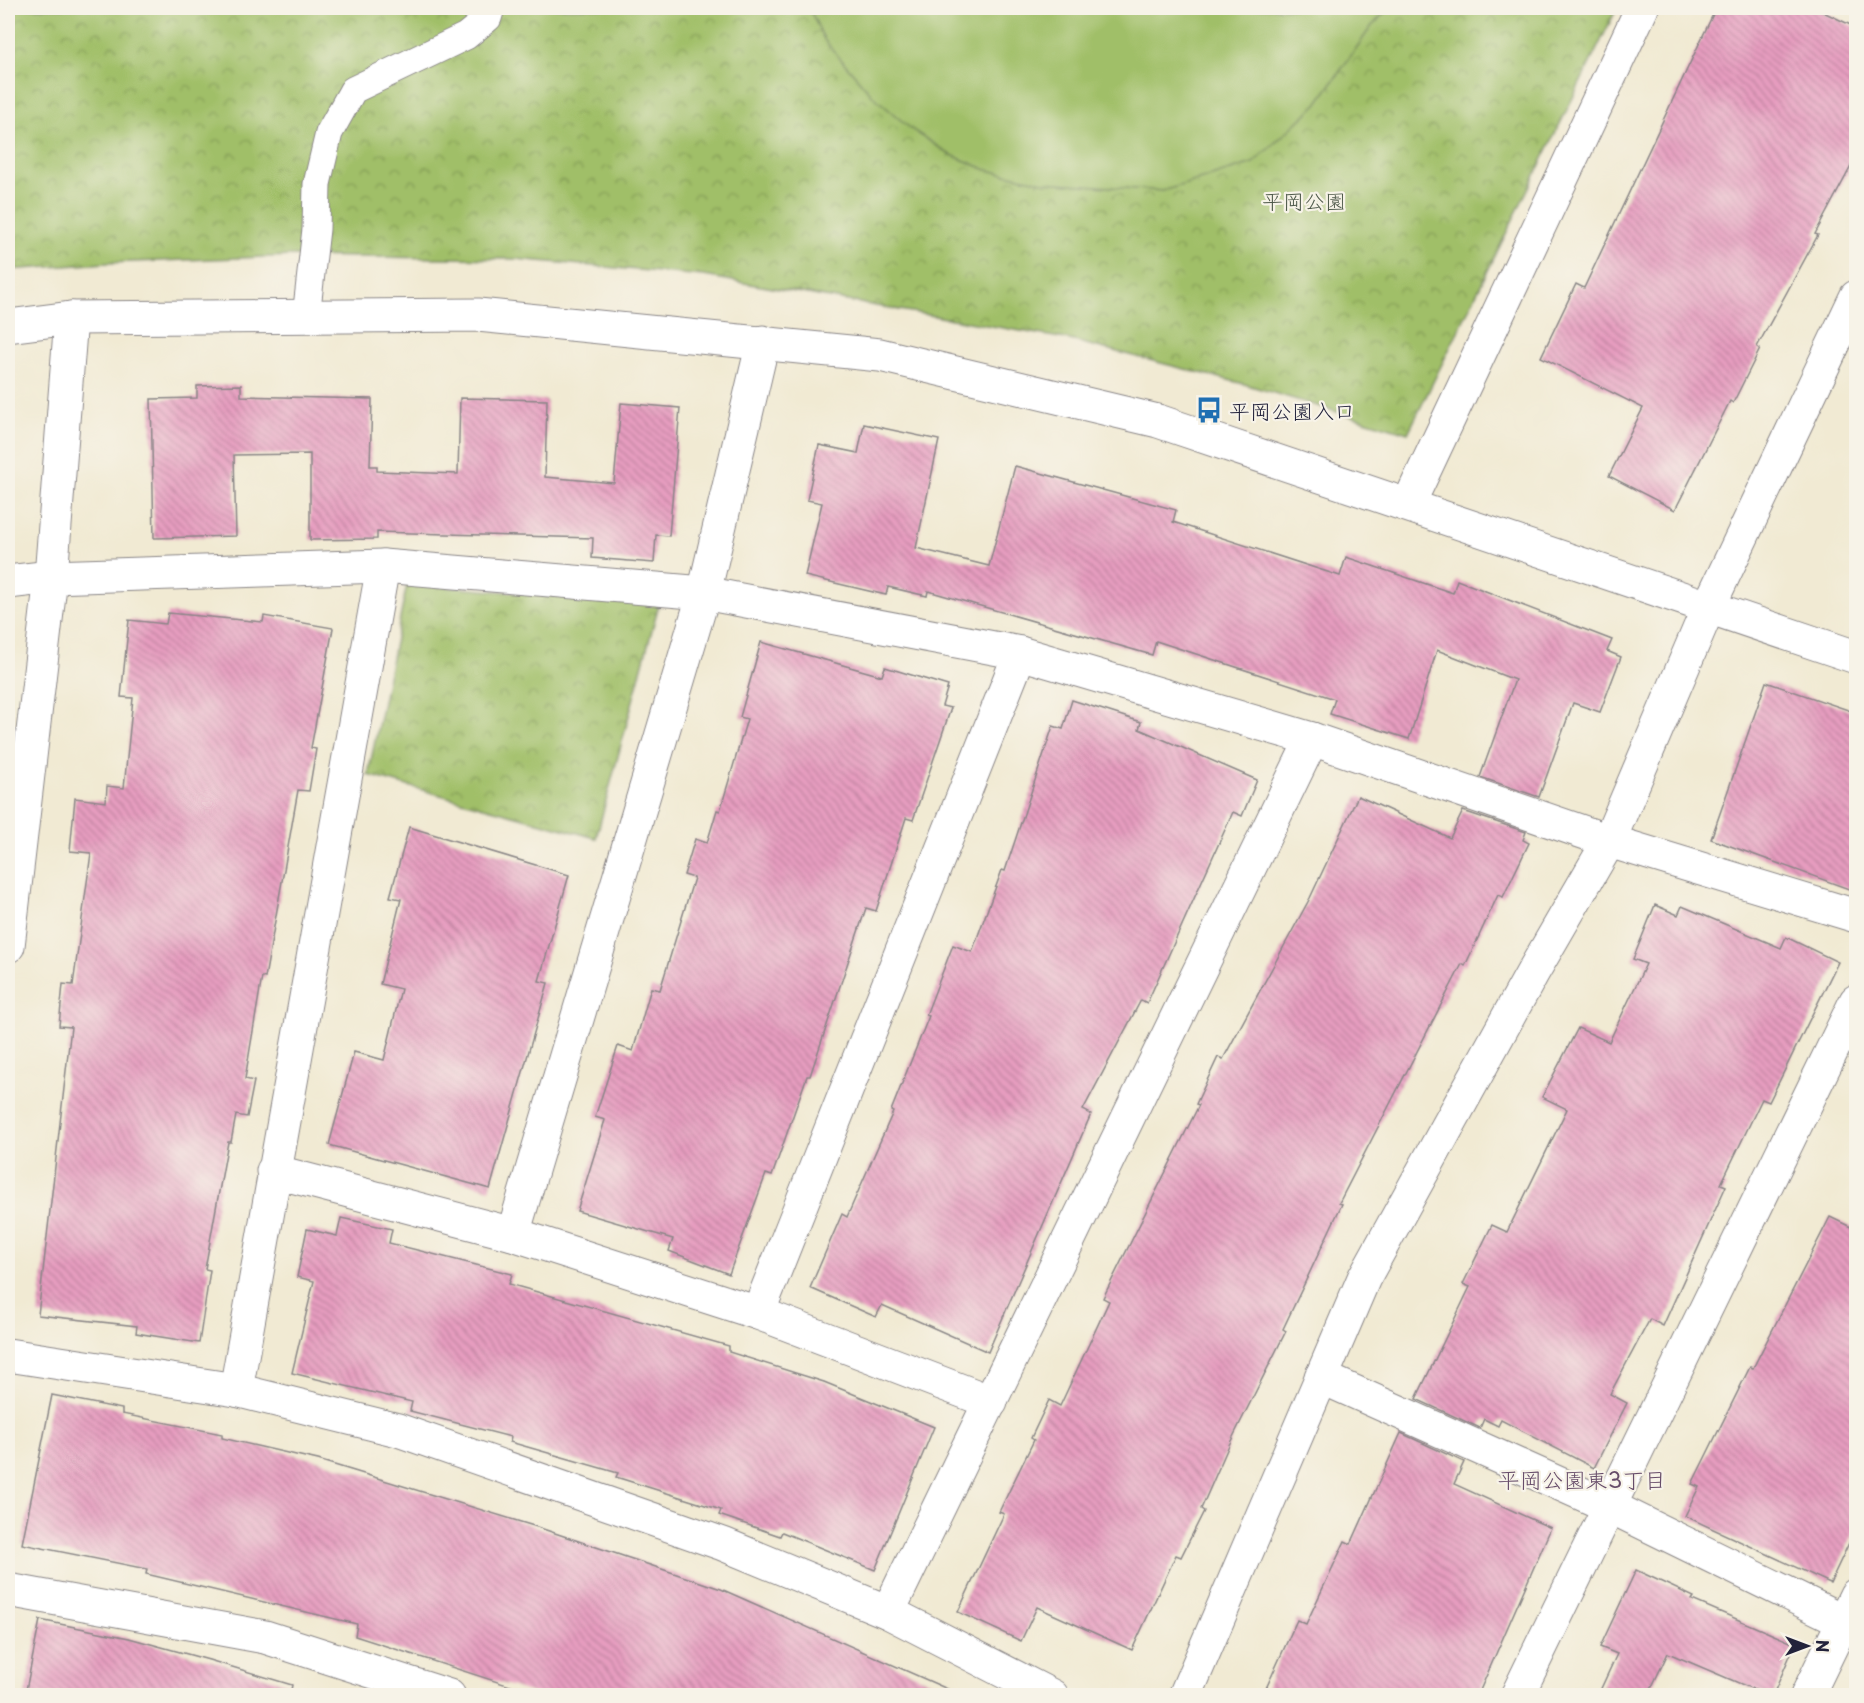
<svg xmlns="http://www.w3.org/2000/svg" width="1864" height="1703" viewBox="0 0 1864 1703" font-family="'Playpen Sans','Klee One',sans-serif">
<defs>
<pattern id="park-crowns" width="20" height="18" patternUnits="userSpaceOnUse" patternTransform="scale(1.5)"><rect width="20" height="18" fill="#a0bf67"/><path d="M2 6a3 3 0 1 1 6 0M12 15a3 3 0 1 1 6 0" fill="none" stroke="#829b56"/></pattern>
<pattern id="building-back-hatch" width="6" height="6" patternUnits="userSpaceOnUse" patternTransform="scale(1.5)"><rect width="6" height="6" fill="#e79dc0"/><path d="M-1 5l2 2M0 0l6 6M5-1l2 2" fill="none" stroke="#bb809d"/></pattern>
</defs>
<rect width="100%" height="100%" fill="#f7f3e8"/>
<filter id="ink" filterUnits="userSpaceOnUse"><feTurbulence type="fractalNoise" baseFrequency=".0167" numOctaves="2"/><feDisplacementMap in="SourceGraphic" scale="12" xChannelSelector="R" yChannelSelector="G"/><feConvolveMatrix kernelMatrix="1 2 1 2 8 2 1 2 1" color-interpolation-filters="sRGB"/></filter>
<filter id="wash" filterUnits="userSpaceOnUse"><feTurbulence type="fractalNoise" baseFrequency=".008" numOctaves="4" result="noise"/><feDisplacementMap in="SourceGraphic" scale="24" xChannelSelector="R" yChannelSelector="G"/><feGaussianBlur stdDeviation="1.35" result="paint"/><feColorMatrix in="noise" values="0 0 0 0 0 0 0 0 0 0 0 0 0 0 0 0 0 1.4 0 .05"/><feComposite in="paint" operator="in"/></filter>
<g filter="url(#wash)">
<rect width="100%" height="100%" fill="#f1ead3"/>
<g fill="url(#park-crowns)" stroke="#617051" stroke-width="1.5">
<path d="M8,8H1617L1408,433L1244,384L1066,339L704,276L516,259L294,256L106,263L8,270Z"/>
<path d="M407,584L659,604L596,838L368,775Z"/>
</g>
<path fill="#a0bf67" stroke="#617051" stroke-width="1.5" d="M809,8H1389L1371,27L1317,104L1253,163L1163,191L1043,182L987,170L949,154L911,129L873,96L825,41Z"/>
<g id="blocks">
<g fill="url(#building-back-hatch)">
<path d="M1716,8H1815L1857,28V155L1815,234L1818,235L1757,347L1760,349L1733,403L1730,401L1675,510L1609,476L1643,408L1541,357L1576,284L1584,288Z"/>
<path d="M241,385V396L372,399L370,466H377V471L458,474L460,398L547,400L545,477L614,483L621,403L680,408L669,536L656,535L654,563L592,558L593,538L377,532V539L310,540V454L234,455L236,536L154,538L151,399L197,398V386Z"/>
<path d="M864,424L939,440L916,548L989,566L1015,466L1176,510L1173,522L1340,576L1346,557L1453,593L1457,580L1612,640L1607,651L1621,657L1600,712L1573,703L1539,797L1480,777L1515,680L1437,650L1409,739L1330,714L1335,699L1156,641L1152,655L928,591L927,596L888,587L886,595L805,576L822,503L807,500L819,445L858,453Z"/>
<path d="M168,613L263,622L264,616L333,628L311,748L316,749L309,791L298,790L265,978L262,977L245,1079L254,1081L247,1117L236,1115L231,1142H228L205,1269L210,1270L199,1343L136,1333L137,1326L38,1315L71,1027L59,1026L63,984L73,985L91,853L70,851L75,798L106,802L107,786L124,788L133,698L121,697L129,620L166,624Z"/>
<path d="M761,642L882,676L885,667L948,686L942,706L951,708L913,820L906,818L876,911L866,908L810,1076H807L772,1176L766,1174L729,1274L669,1251L673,1239L577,1211L605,1120L595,1117L618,1046L633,1051L651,988L660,990L694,878L684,875L695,839L707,843L717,810L720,811L747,719L740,717Z"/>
<path d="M1766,682L1857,713V892L1711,839Z"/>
<path d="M1072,700L1141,722L1139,729L1257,780L1242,816L1233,812L1147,1003L1141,1000L1083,1110L1091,1114L988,1352L882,1305L876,1317L810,1288L842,1214L847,1217L893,1112L891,1111L929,1016L926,1015L953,945L972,952L1002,870L1005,871L1053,726L1063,729Z"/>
<path d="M1358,796L1450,838L1463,811L1526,832L1523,840L1529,843L1503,897L1498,895L1465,966L1462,964L1339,1203L1342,1204L1283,1329L1286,1331L1229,1445L1201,1509L1204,1511L1181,1557L1176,1555L1132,1650L1037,1607L1021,1641L958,1612L1004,1514L999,1512L1034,1440L1031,1438L1049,1400L1060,1406L1109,1301L1103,1298L1199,1105L1196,1104L1218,1057L1223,1059L1310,898Z"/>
<path d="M409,827L569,875L539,981L548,983L490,1189L329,1145L354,1052L384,1060L401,989L380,984L401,899L390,897Z"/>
<path d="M1655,905L1678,915L1682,906L1781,948L1786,937L1838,962L1769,1102L1762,1099L1721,1184L1726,1186L1663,1326L1650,1319L1610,1394L1627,1403L1594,1468L1501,1420L1498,1426L1484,1419L1480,1428L1416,1399L1470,1287L1463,1284L1492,1225L1507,1232L1567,1109L1542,1097L1578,1028L1609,1042L1646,964L1633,959Z"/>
<path d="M1830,1217L1857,1230V1526L1830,1583L1685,1516L1699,1487L1692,1484L1750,1367L1753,1368Z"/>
<path d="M341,1218L392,1229L389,1243L512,1274L509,1284L729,1346V1352L824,1382L934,1427L875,1570L782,1532L780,1536L719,1515L721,1510L616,1477L618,1473L510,1442L511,1437L410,1411L412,1402L292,1373L314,1281L297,1277L307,1229L337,1236Z"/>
<path d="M52,1395L122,1409V1414L222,1434V1438L318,1460L534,1526L721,1589L961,1695H538L355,1636L357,1624L146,1574L147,1569L22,1544Z"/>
<path d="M1401,1433L1464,1462L1454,1484L1551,1528L1478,1695H1263L1297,1620L1306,1624L1345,1541L1351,1544Z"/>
<path d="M1636,1570L1694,1597L1692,1600L1795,1644L1773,1695H1767L1668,1653L1648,1695H1598L1617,1654L1600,1647Z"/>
<path d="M40,1620L129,1638L209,1660L292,1685L290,1695H25Z"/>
</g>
</g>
</g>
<g filter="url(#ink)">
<use href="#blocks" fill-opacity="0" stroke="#8a8687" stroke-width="1.5"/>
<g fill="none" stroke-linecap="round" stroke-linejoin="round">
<g stroke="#8a8687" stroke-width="29">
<path id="service" d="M306,317L316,229L317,184L329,133L353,90L466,36L488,18L491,8"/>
</g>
<g stroke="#8a8687" stroke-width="35">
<g id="minor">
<path d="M1409,503L1642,8"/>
<path d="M8,582L51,577L383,566L704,593L1020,653L1312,739L1609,841L1856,916"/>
<path d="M8,946L51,577L71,318"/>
<path d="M273,1171L513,1234L758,1313L991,1402"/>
<path d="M513,1234L704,593L763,342"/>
<path d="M758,1313L1020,653"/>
<path d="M8,1355L236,1390L398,1430L723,1544L888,1612L1052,1696"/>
<path d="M1321,1377L1609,1506L1856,1627"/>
<path d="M236,1390L383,566"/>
<path d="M8,1590L265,1637L449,1696"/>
<path d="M888,1612L1312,739"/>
<path d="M1185,1696L1364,1278L1533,972L1609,841L1709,606L1856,297"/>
<path d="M1517,1696L1856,1001"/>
<path d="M1807,1696L1856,1595"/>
</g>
</g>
<g stroke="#8a8687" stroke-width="35">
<path id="tertiary" d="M8,326L71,318L478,315L880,355L1158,421L1856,657"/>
</g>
<use href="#service" stroke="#fff" stroke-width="27"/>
<use href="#minor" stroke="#fff" stroke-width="33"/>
<use href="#tertiary" stroke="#fff" stroke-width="33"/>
</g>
</g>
<defs>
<g id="bus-bare" transform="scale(2.07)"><path d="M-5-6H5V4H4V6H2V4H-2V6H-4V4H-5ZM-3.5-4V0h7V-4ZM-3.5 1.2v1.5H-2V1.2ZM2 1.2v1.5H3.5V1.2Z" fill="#1f6fb2" stroke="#f7f3e8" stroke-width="2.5" paint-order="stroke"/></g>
</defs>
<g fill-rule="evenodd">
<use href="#bus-bare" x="1209" y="410"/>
</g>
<g text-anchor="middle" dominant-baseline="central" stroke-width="4.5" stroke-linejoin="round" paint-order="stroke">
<g font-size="21" fill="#4e594a" stroke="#f7f3e8">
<text x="1304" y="200">平岡公園</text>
</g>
<g font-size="21" fill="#22223b" stroke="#f7f3e8" text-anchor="start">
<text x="1229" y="410">平岡公園入口</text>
</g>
<g font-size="22" fill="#674d6a" stroke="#f7f3e8">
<text x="1582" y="1478">平岡公園東3丁目</text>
</g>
</g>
<rect width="1864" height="1703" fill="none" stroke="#f7f3e8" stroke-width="30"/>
<g transform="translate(1807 1646) rotate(90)" stroke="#f7f3e8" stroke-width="4.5" paint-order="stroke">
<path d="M0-4.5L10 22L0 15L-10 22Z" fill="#22223b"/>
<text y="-9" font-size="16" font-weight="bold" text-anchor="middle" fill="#22223b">N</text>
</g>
</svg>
